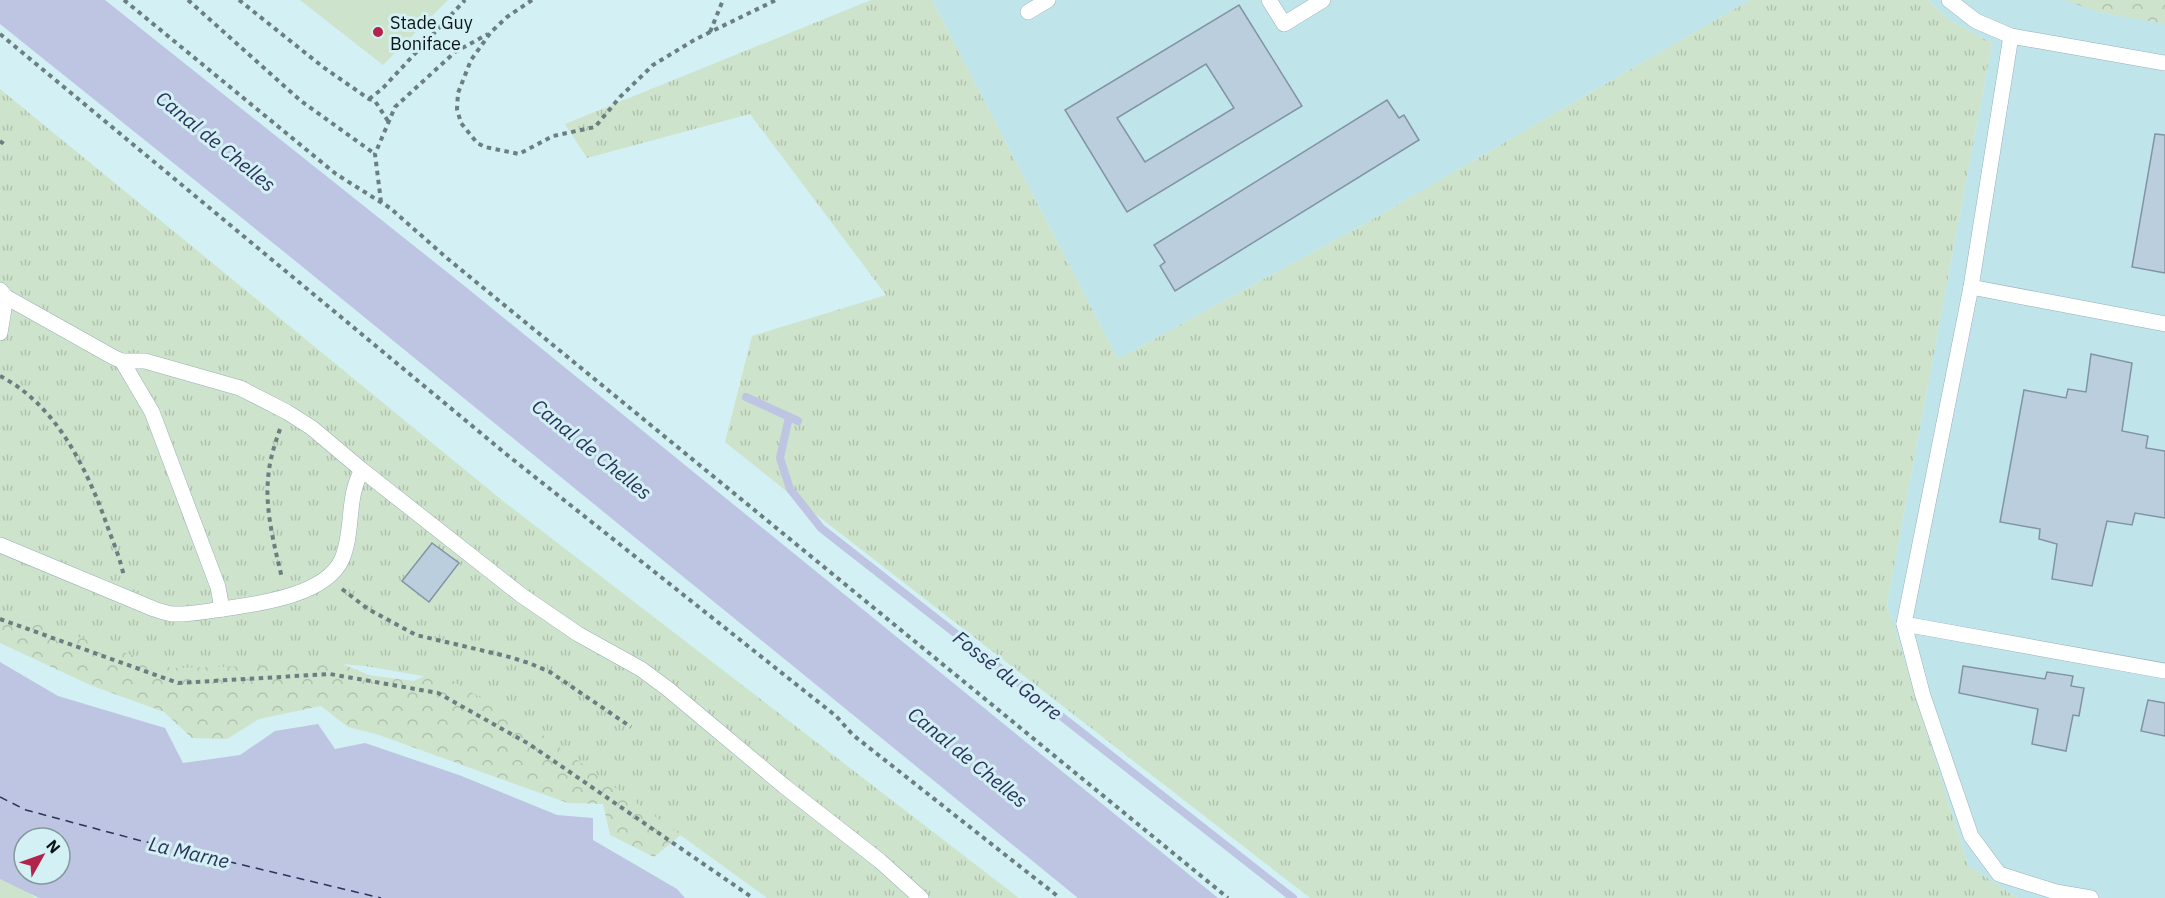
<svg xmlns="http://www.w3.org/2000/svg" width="2165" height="898" viewBox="0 0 2165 898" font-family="'IBM Plex Sans',sans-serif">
<defs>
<pattern id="forest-crowns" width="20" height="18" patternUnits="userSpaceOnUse" patternTransform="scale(1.5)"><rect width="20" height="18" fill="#cee3cc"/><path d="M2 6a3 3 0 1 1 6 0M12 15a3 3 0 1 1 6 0" fill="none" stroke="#b0c2ae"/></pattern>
<pattern id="park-tufts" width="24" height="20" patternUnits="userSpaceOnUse" patternTransform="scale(1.5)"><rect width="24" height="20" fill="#cee3cc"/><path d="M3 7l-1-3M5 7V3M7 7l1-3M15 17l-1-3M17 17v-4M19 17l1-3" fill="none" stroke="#b0c2ae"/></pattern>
</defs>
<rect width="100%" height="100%" fill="#d3f0f4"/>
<g fill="#bfe5eb">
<path d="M932,0H1750L1368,222L1118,359Z"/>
<path d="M1928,0H2165V898H2017L1968,865L1887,604L1992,43L1949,20Z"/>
</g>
<g fill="#cee3cc">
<path d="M300,0H448L383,65Z"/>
<path d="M0,879L16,885L36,898H0Z"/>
</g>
<g fill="url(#forest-crowns)">
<path d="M2064,0H2165V24L2099,12Z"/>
<path d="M0,585L206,667L240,664L303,648L369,675L413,681L472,656L688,829L654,857L610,835L603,804L568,803L376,734L348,727L321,706L259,719L227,739L192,738L164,712L90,685L0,643Z"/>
</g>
<g fill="url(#park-tufts)">
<path d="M871,0H932L1118,359L1368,222L1750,0H1928L1949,20L1992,43L1887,604L1968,865L2017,898H1310L800,502L725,442L752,336L886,295L750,114L587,158L565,124Z"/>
<path d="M0,89L503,501L1019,898H767L540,733L452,681L365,666L294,660L257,666L171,668L0,611Z"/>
</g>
<g fill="#bdc5e2" fill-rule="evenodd">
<path d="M0,0H105L467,288L1218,898H1078L288,255L0,24Z"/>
<path d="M0,662L58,696L165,728L183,763L240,755L275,731L318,724L335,749L365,743L459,775L557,815L593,818V840L677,889L685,898H39L0,879ZM24,838H60V874H24Z"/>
</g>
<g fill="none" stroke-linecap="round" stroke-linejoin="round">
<g stroke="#bdc5e2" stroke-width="8">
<path d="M746,397L798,421"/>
<path d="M789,417L780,458L790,489L821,528L1293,898"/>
</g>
<path stroke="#2b335b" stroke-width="1.5" stroke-dasharray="8 6" stroke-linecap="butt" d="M0,797L26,810L138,840L381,898"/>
</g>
<g fill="#bacedd" stroke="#8194a3" stroke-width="1.5" fill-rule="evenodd">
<path d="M1239,5L1302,106L1127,212L1065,110ZM1206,64L1234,108L1145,162L1117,118Z"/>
<path d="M1387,100L1399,118L1404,115L1419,140L1175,291L1160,266L1165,262L1154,245Z"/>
<path d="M2155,134L2165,135V273L2132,267Z"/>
<path d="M2091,354L2132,363L2122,431L2148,436L2146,448L2165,451V518L2135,513L2132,525L2107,521L2092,586L2052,579L2057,544L2039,539L2040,529L2000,522L2024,390L2066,398L2068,389L2086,392Z"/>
<path d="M432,543L459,563L429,602L402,581Z"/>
<path d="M1963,666L2045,679L2047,672L2073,676L2071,686L2084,688L2079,716L2073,715L2066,751L2032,744L2038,709L1959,693Z"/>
<path d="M2148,700L2165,703V736L2141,731Z"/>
</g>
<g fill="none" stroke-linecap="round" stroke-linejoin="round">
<g stroke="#95b0b4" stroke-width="16">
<g id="lane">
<path d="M1269,0L1284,24L1323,0"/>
<path d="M1949,0L1976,21L2011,36L2165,63"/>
<path d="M1028,12L1048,0"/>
<path d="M2011,36L1971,287L1904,624L1923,696L1971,836L1999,874L2056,892L2091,898"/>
<path d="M1971,287L2165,324"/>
<path d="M0,290L6,297L113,357L122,361H145L240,388L287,412L312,428L362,470L521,595L578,634L641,669L668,689L784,786L880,861L921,898"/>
<path d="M0,333L6,297"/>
<path d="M122,361L152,412L218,587L222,609"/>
<path d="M0,545L154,609C160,611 166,613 172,614C190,615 206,611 223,609C256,604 326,596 342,559C354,531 346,498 362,470"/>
<path d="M1904,624L2165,671"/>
</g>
</g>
<g stroke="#6b7e80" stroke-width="4" stroke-dasharray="4.5 4.5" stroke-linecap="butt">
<path d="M124,0L336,174L390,208L448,259L1228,898"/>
<path d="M188,0L301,101L375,154"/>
<path d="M239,0L323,67L369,99L375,101L388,121"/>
<path d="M532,0L507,17L491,32L471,60L458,93L457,109L461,123L477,143L485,147L519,154L553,136L595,127L620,97L653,65L696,39L776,0"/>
<path d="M710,32L723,0"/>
<path d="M0,34L506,454L836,716L853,735L1060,898"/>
<path d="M369,99L382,89L465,0"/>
<path d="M0,141L5,145"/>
<path d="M381,202L375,154L395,107L455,52L488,34"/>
<path d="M0,376C57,405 88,471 108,528C114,544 121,561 124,577"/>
<path d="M280,429C274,446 269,462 268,480C265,510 275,549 282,578"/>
<path d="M342,589L368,609L416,635L506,656L529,663L550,672L631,727"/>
<path d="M0,619L178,683L330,674L438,693L529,744L753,898"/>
</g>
<use href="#lane" stroke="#fff" stroke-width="15"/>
</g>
<circle fill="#b4234a" stroke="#d3f0f4" stroke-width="2" cx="378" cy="32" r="6"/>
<g text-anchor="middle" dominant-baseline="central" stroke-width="6" stroke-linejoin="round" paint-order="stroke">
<g font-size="18" fill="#0b1516" stroke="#d3f0f4" text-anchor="start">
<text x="390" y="22">Stade Guy<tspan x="390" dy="21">Boniface</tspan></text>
</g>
<g font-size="20" font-style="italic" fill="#2b335b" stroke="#d3f0f4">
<text transform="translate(216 141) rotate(39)">Canal de Chelles</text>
<text transform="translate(592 449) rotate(39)">Canal de Chelles</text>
<text transform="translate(1008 675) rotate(38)">Fossé du Gorre</text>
<text transform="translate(968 757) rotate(39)">Canal de Chelles</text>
<text transform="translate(189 852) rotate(13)">La Marne</text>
</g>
</g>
<g transform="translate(42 856) rotate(50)"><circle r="28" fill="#d3f0f4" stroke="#83989b" stroke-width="1.5"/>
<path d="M0-4.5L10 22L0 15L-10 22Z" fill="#b4234a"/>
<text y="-9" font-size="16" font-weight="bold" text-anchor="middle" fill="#0b1516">N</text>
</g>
</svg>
